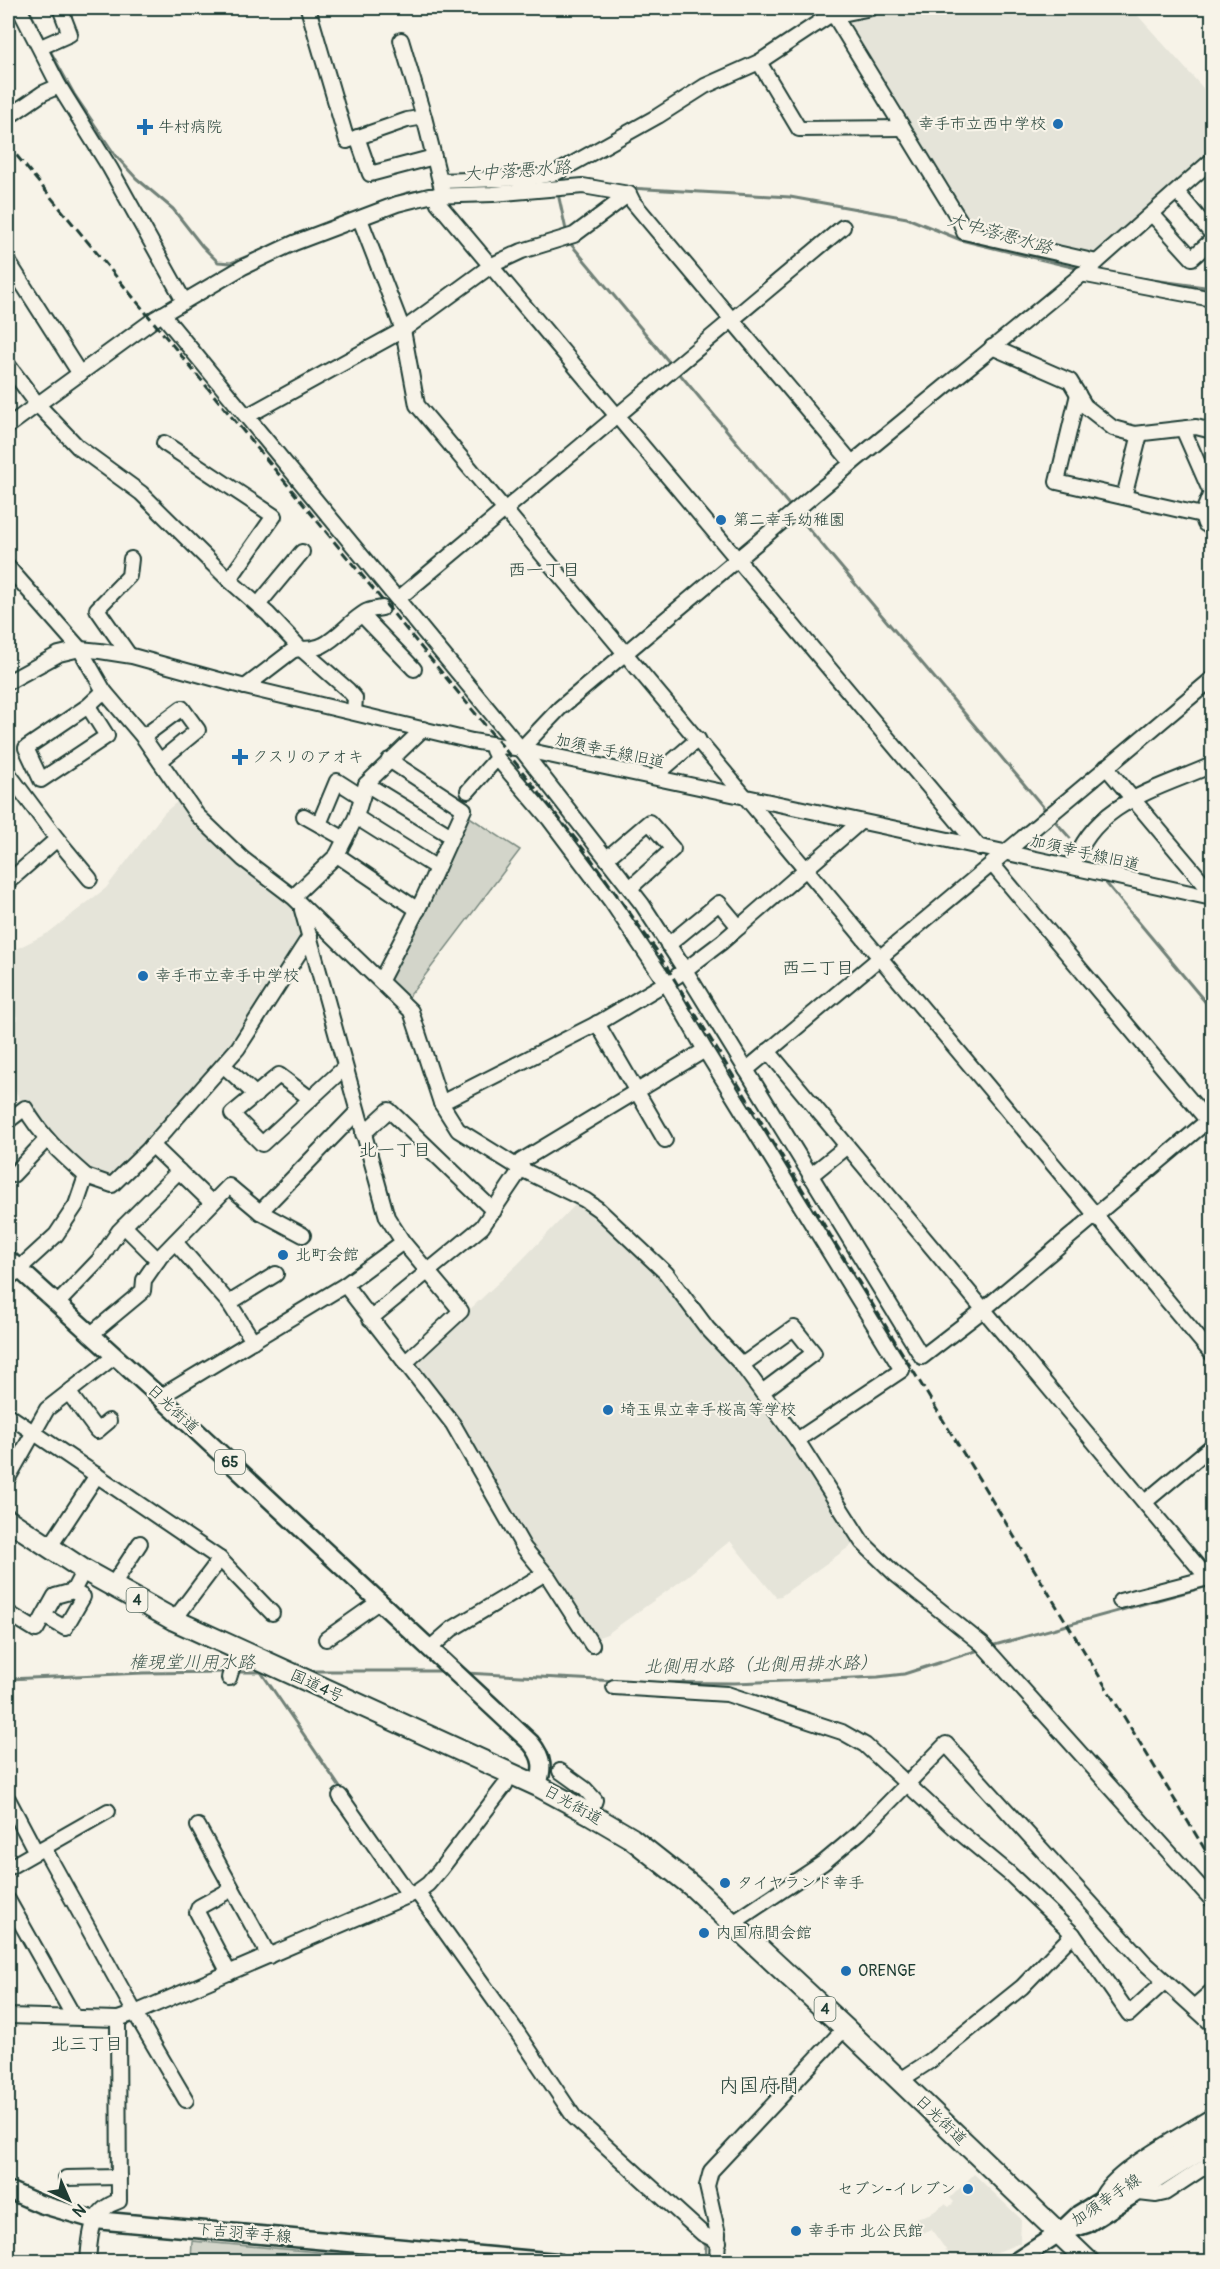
<svg xmlns="http://www.w3.org/2000/svg" width="1220" height="2269" viewBox="0 0 1220 2269" font-family="Pangolin,'Klee One',sans-serif">
<rect width="100%" height="100%" fill="#f7f3e8"/>
<filter id="ink" filterUnits="userSpaceOnUse"><feTurbulence type="fractalNoise" baseFrequency=".0167" numOctaves="2"/><feDisplacementMap in="SourceGraphic" scale="12" xChannelSelector="R" yChannelSelector="G"/><feConvolveMatrix kernelMatrix="1 2 1 2 8 2 1 2 1" color-interpolation-filters="sRGB"/></filter>
<g filter="url(#ink)">
<g fill="#e5e4d9">
<path d="M878,8H1131L1212,98V150L1093,257L971,231L841,17Z"/>
<path d="M178,801L200,826L297,909L305,934L240,1036L206,1077L133,1158L110,1179L90,1172L41,1127L22,1103L8,1077V1025L18,1019L8,998V953L48,933L106,888L164,813Z"/>
<path d="M579,1201L586,1205L656,1269L737,1368L791,1439L856,1542L781,1596L776,1597L730,1541L681,1581L607,1634L596,1638L545,1568L411,1365L518,1264Z"/>
<path d="M974,2174L1021,2219L1020,2243L975,2261H954L931,2229L923,2233L913,2220L929,2215L945,2204L949,2207L954,2202L950,2198Z"/>
</g>
<g fill="#d3d5ca" stroke="#79897f" stroke-width="1.5">
<path d="M468,816L520,850L408,998L388,979Z"/>
<path d="M192,2241L419,2261H424H191Z"/>
</g>
<g fill="none" stroke-linecap="round" stroke-linejoin="round">
<g stroke="#6f8077" stroke-width="3">
<path d="M28,8L45,42"/>
<path d="M48,47L74,94L115,155L136,178L173,209L202,246L218,262L231,263L265,249"/>
<path d="M540,183L584,180"/>
<path d="M447,188L479,186"/>
<path d="M629,188L790,197L907,218L961,240L1080,269"/>
<path d="M559,198L566,230"/>
<path d="M344,217L407,193L437,188"/>
<path d="M570,243L669,362"/>
<path d="M1131,277L1212,288"/>
<path d="M679,373L789,505"/>
<path d="M798,516L1045,809"/>
<path d="M1054,820L1070,838"/>
<path d="M1106,883L1212,1010"/>
<path d="M991,1646L1212,1585"/>
<path d="M306,1671H444"/>
<path d="M234,1672H267"/>
<path d="M261,1672L343,1792"/>
<path d="M465,1673L617,1681"/>
<path d="M8,1679L143,1673L228,1672"/>
<path d="M627,1682L735,1683L878,1677L904,1674L982,1649"/>
<path d="M702,2240L706,2246L705,2261"/>
</g>
<g stroke="#1f3d34" stroke-width="18">
<g id="minor">
<path d="M308,8L347,141L407,120L424,117L442,189"/>
<path d="M834,15L960,221L964,232L1097,262"/>
<path d="M401,40L424,117"/>
<path d="M41,47L70,34L60,8"/>
<path d="M759,62L799,129L903,128"/>
<path d="M59,86L110,168L184,301"/>
<path d="M8,117L43,93L59,86L19,8"/>
<path d="M357,137L370,174L434,157"/>
<path d="M440,181L528,178L556,173L658,116L705,86L759,62L827,17L871,8"/>
<path d="M1177,192L1212,234"/>
<path d="M436,195L438,203L980,848"/>
<path d="M1152,214L1192,258L1212,240"/>
<path d="M360,219L403,330L417,405L1212,1354"/>
<path d="M8,261L80,374"/>
<path d="M1081,274L1212,299"/>
<path d="M162,314L521,749L642,904L685,970L922,1357L983,1310L1212,1117"/>
<path d="M992,347L1070,381L1085,406L1113,428L1135,434L1196,427L1212,431"/>
<path d="M8,365L38,405L78,447L141,493L229,580L268,614L300,648L348,690L355,698L354,712"/>
<path d="M1078,394L1057,482L1202,515"/>
<path d="M247,416L403,330L492,265L522,251L574,235L629,194L633,202L852,463"/>
<path d="M8,426L156,318L243,267L294,243L397,204L429,196L493,194L583,186L629,194"/>
<path d="M1183,429L1211,493L1202,515L1205,524L1212,527"/>
<path d="M164,443L274,516L229,580"/>
<path d="M1124,497L1140,434"/>
<path d="M8,567L80,649L104,691L143,737L197,815L243,859L293,897L411,1011L441,1103L458,1130L521,1169L585,1200L598,1209L666,1273L707,1328L742,1365L797,1440L862,1542L895,1574L982,1644L1212,1900"/>
<path d="M398,599L843,227"/>
<path d="M258,605L302,552"/>
<path d="M362,615L414,669"/>
<path d="M129,655L97,609L129,576L131,559"/>
<path d="M8,682L59,654L80,649L100,651L132,656L245,687L472,741L521,749C752,799 983,846 1212,898"/>
<path d="M245,687L292,651C303,647 312,651 323,645C338,638 356,615 368,611C372,609 378,609 382,608"/>
<path d="M88,706L107,736L41,780L26,748L88,706L104,691"/>
<path d="M143,737L182,708L198,730L160,761"/>
<path d="M521,749L560,708L852,463L1097,262L1212,160"/>
<path d="M497,758L550,820L611,901L666,983L705,1050L902,1370L797,1440"/>
<path d="M1106,767L1212,893"/>
<path d="M8,773L57,839L8,882"/>
<path d="M654,777L698,739"/>
<path d="M366,784L451,836"/>
<path d="M468,791L497,758L493,750"/>
<path d="M304,816L345,839"/>
<path d="M356,817L437,868"/>
<path d="M319,824L337,781L362,797"/>
<path d="M57,839L90,879"/>
<path d="M337,855L418,910"/>
<path d="M607,858L649,822L673,849L630,888"/>
<path d="M992,864L1212,1126"/>
<path d="M1073,867C1092,803 1158,789 1212,765"/>
<path d="M293,897L337,855L356,817L366,784L423,729"/>
<path d="M302,910L387,1217L403,1242L461,1311L405,1363"/>
<path d="M668,945L719,903L739,927"/>
<path d="M381,980L423,899L464,809L389,760"/>
<path d="M597,1023L665,1140"/>
<path d="M768,1051L1205,1575L1206,1579"/>
<path d="M223,1065L256,1095"/>
<path d="M746,1070L1212,679"/>
<path d="M311,1099L279,1075L232,1114L262,1144L344,1068"/>
<path d="M441,1103L600,1022L677,976L722,942L860,822"/>
<path d="M8,1121L25,1108C41,1136 62,1155 86,1176L76,1205L56,1235L8,1279"/>
<path d="M363,1134L389,1110L494,1211"/>
<path d="M152,1145L212,1203"/>
<path d="M517,1166L521,1161L705,1050"/>
<path d="M13,1175L46,1140"/>
<path d="M86,1176L112,1185L148,1150L238,1048L310,936"/>
<path d="M810,1176L847,1146"/>
<path d="M260,1212L357,1112"/>
<path d="M124,1226L158,1260"/>
<path d="M175,1242L229,1303L276,1274"/>
<path d="M345,1285L453,1424L524,1548L549,1578L592,1645"/>
<path d="M229,1303L253,1341"/>
<path d="M57,1304L99,1260L119,1231L179,1171"/>
<path d="M370,1319L482,1227L521,1169"/>
<path d="M90,1335L143,1291L144,1280L160,1257L229,1186L260,1212L303,1235"/>
<path d="M742,1365L794,1328L814,1353L762,1392"/>
<path d="M69,1393L97,1431L109,1421"/>
<path d="M160,1397L345,1285L403,1242"/>
<path d="M8,1415L220,1559L272,1613"/>
<path d="M8,1478L47,1409L115,1356"/>
<path d="M1145,1502L1212,1446"/>
<path d="M49,1548L97,1475"/>
<path d="M112,1586L140,1543"/>
<path d="M1120,1601L1212,1577"/>
<path d="M8,1613L36,1630L55,1596L73,1591"/>
<path d="M44,1616L65,1628L83,1597L73,1591L84,1570"/>
<path d="M174,1620L220,1559"/>
<path d="M326,1639L380,1601"/>
<path d="M430,1648L452,1629L544,1574"/>
<path d="M229,1678L238,1650"/>
<path d="M614,1687L727,1694L842,1732L865,1745L957,1830L1010,1874L1073,1934L1022,1987L930,2061L899,2081"/>
<path d="M560,1771L585,1789L595,1800L590,1814"/>
<path d="M340,1796L406,1890L408,1896"/>
<path d="M8,1799L36,1852"/>
<path d="M198,1826L269,1956"/>
<path d="M44,1848L135,2013L186,2100"/>
<path d="M8,1868L108,1811"/>
<path d="M417,1892L517,2032L574,2117L703,2234L719,2242"/>
<path d="M8,1900L74,2017"/>
<path d="M733,1923L823,1863L860,1832L946,1744L1145,1963L1212,2024"/>
<path d="M1073,1934L1129,2014L1165,1981"/>
<path d="M229,1973L197,1912L199,1907L232,1889"/>
<path d="M1194,2007L1212,1991"/>
<path d="M8,2016L118,2019L135,2013L417,1892L428,1884L440,1870L505,1785L510,1774"/>
<path d="M66,2178L119,2177"/>
<path d="M1139,2193L1156,2195L1165,2193L1212,2162"/>
<path d="M1101,2199C1111,2171 1186,2133 1212,2116"/>
<path d="M88,2262C90,2235 90,2210 119,2201L118,2019"/>
<path d="M717,2262L718,2234L707,2186L711,2171L845,2028"/>
</g>
</g>
<g stroke="#1f3d34" stroke-width="21">
<g id="major">
<path d="M8,1259L160,1397L531,1743C544,1759 543,1768 538,1786"/>
<path d="M8,2190L40,2204L95,2220L557,2262"/>
<path d="M1063,2232L1087,2224L1212,2145"/>
<path d="M1015,2262L1059,2233L1079,2214L1212,2132"/>
</g>
</g>
<g stroke="#1f3d34" stroke-width="24">
<path id="highway" d="M8,1520L84,1570L174,1620L538,1786L590,1814L631,1838L693,1887L845,2028L1089,2262"/>
</g>
<use href="#minor" stroke="#f7f3e8" stroke-width="14"/>
<use href="#major" stroke="#f7f3e8" stroke-width="16"/>
<use href="#highway" stroke="#f7f3e8" stroke-width="20"/>
<path stroke="#1f3d34" stroke-width="3" stroke-dasharray="9 4.5" stroke-linecap="butt" d="M8,145L503,747L592,860L657,951L1212,1861"/>
</g>
</g>
<g fill="#1f6fb2" stroke="#f7f3e8" stroke-width="2">
<circle cx="1058" cy="124" r="6"/>
<path d="M142 118h6v6h6v6h-6v6h-6v-6h-6v-6h6z"/>
<circle cx="721" cy="520" r="6"/>
<path d="M237 748h6v6h6v6h-6v6h-6v-6h-6v-6h6z"/>
<circle cx="143" cy="976" r="6"/>
<circle cx="283" cy="1255" r="6"/>
<circle cx="608" cy="1410" r="6"/>
<circle cx="725" cy="1883" r="6"/>
<circle cx="704" cy="1933" r="6"/>
<circle cx="846" cy="1971" r="6"/>
<circle cx="968" cy="2189" r="6"/>
<circle cx="796" cy="2231" r="6"/>
</g>
<g text-anchor="middle" dominant-baseline="central" stroke-width="4.5" stroke-linejoin="round" paint-order="stroke">
<g fill="#f7f3e8" stroke="#60746a" stroke-width="1.5">
<rect x="215" y="1450" width="30" height="24" rx="4.5"/>
<rect x="126.5" y="1588" width="21" height="24" rx="4.5"/>
<rect x="814.5" y="1997" width="21" height="24" rx="4.5"/>
</g>
<g font-size="15" font-weight="bold" fill="#1f3d34">
<text x="230" y="1462">65</text>
<text x="137" y="1600">4</text>
<text x="825" y="2009">4</text>
</g>
<g font-size="16" fill="#1f3d34" stroke="#f7f3e8" text-anchor="start">
<text x="1046" y="124" text-anchor="end">幸手市立西中学校</text>
<text x="158" y="127">牛村病院</text>
<text x="733" y="520">第二幸手幼稚園</text>
<text x="252" y="757">クスリのアオキ</text>
<text x="155" y="976">幸手市立幸手中学校</text>
<text x="295" y="1255">北町会館</text>
<text x="620" y="1410">埼玉県立幸手桜高等学校</text>
<text x="737" y="1883">タイヤランド幸手</text>
<text x="716" y="1933">内国府間会館</text>
<text x="858" y="1971">ORENGE</text>
<text x="956" y="2189" text-anchor="end">セブン-イレブン</text>
<text x="808" y="2231">幸手市 北公民館</text>
</g>
<g font-size="16" fill="#1f3d34" stroke="#f7f3e8">
<text transform="translate(610 751) rotate(12)">加須幸手線旧道</text>
<text transform="translate(1085 853) rotate(13)">加須幸手線旧道</text>
<text transform="translate(173 1409) rotate(43)">日光街道</text>
<text transform="translate(317 1686) rotate(25)">国道4号</text>
<text transform="translate(573 1805) rotate(29)">日光街道</text>
<text transform="translate(941 2120) rotate(44)">日光街道</text>
<text transform="translate(1106 2200) rotate(-34)">加須幸手線</text>
<text transform="translate(244 2233) rotate(5)">下吉羽幸手線</text>
</g>
<g font-size="18" font-style="italic" fill="#405950" stroke="#f7f3e8">
<text transform="translate(517 171) rotate(-4)">大中落悪水路</text>
<text transform="translate(1000 234) rotate(16)">大中落悪水路</text>
<text x="192" y="1662">権現堂川用水路</text>
<text transform="translate(761 1665) rotate(-1)">北側用水路（北側用排水路）</text>
</g>
<g font-size="18" fill="#1f3d34" stroke="#f7f3e8">
<text x="544" y="570">西一丁目</text>
<text x="818" y="968">西二丁目</text>
<text x="395" y="1150">北一丁目</text>
<text x="87" y="2044">北三丁目</text>
</g>
<g font-size="20" fill="#1f3d34" stroke="#f7f3e8">
<text x="759" y="2085">内国府間</text>
</g>
</g>
<rect width="1220" height="2269" fill="none" stroke="#f7f3e8" stroke-width="30"/>
<rect x="15" y="15" width="1190" height="2239" fill="none" stroke="#1f3d34" stroke-width="2" filter="url(#ink)"/>
<g transform="translate(69 2200) rotate(136)" stroke="#f7f3e8" stroke-width="4.5" paint-order="stroke">
<path d="M0-4.5L10 22L0 15L-10 22Z" fill="#1f3d34"/>
<text y="-9" font-size="16" font-weight="bold" text-anchor="middle" fill="#1f3d34">N</text>
</g>
</svg>
